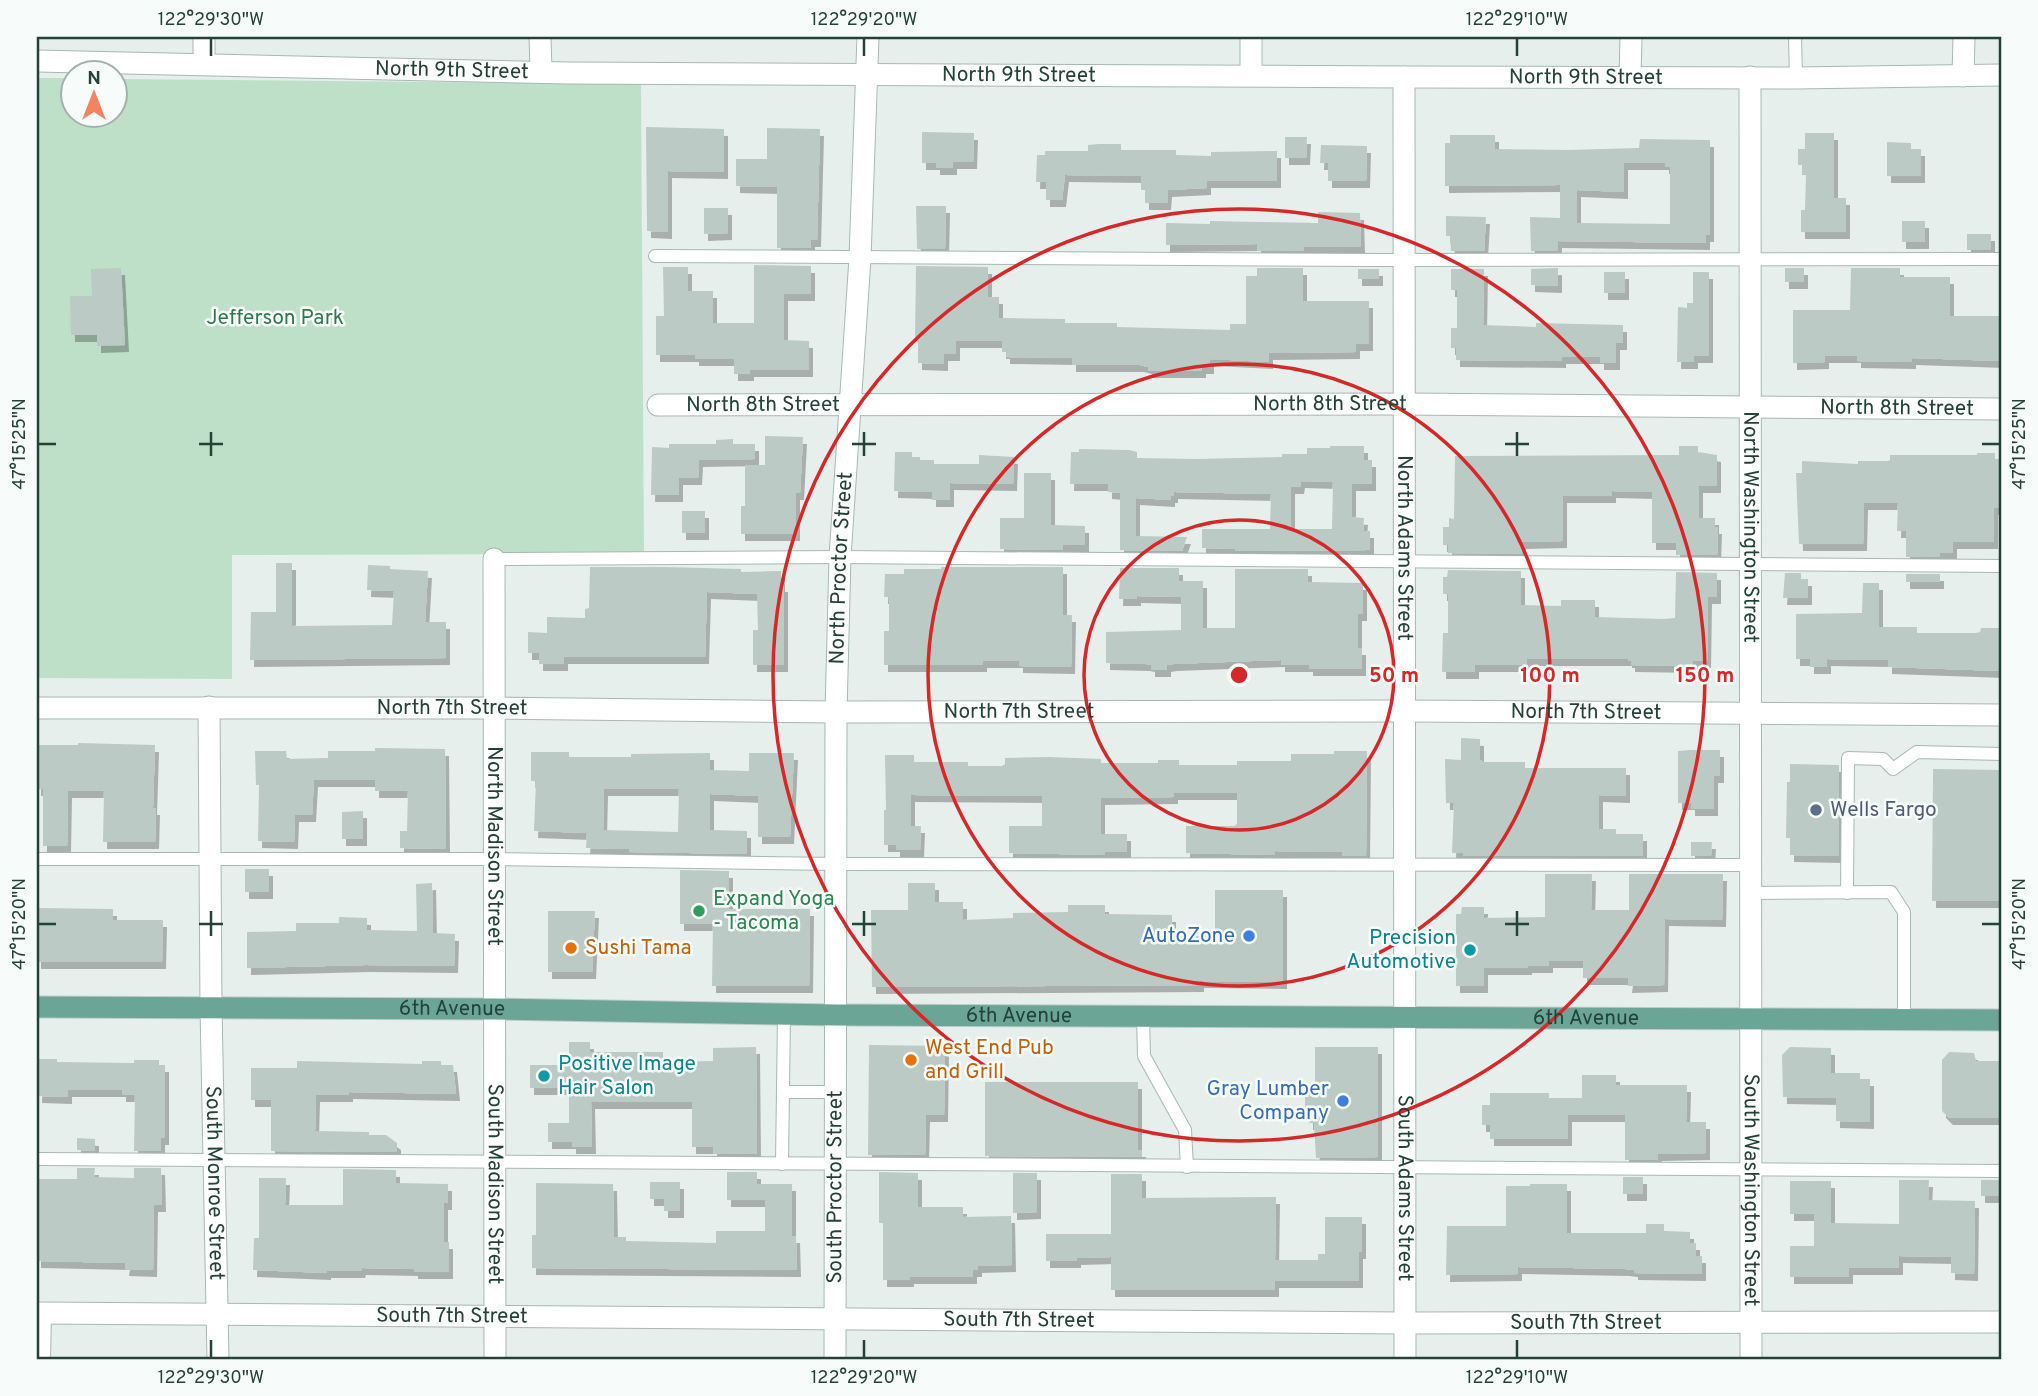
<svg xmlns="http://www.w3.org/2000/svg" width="2038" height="1396" viewBox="0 0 2038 1396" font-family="Overpass,sans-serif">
<defs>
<filter id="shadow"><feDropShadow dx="4" dy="7" stdDeviation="0" flood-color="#0004"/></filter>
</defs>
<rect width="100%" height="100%" fill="#e6efeb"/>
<path fill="#bfe0c8" d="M37,78H73L74,116H116V79L641,84L644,554L232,555V679L37,678Z"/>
<g fill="#bbcac4" fill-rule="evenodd" filter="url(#shadow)">
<path d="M646,127L724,129V172L668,171V232L647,231Z"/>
<path d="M767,128L820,129L817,240H811V248H777V187L736,186V159H767Z"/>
<path d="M922,132L974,133L973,162H953V168H936V163H922Z"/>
<path d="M1805,133H1834V198H1846V232H1801V210H1805L1806,175H1802V165H1798V149H1805Z"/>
<path d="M1450,135H1495V149L1567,150L1639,148L1640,139L1710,140V235H1706V243L1558,241V251H1531L1530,217L1560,218V185L1445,186V143H1450ZM1624,163H1665V167H1670V224L1577,223V190L1624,192Z"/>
<path d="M1285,137H1307L1306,158H1285Z"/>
<path d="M1887,142L1911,143V149H1921V176H1887Z"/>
<path d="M1099,144H1121V150H1176V155L1211,156V152L1277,151V181H1207V188L1168,190L1167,203H1145V190H1141V176L1065,175L1062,200H1046V182H1036L1037,155H1045V151H1088V145Z"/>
<path d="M1321,145L1367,146L1366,181H1328V163H1320Z"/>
<path d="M916,206H946L945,249H917Z"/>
<path d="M704,208H728V233L704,234Z"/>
<path d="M1318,212L1360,213L1361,247H1304V251H1257V244L1166,245V223L1210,224V221L1318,223Z"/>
<path d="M1446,216L1486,217L1484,251H1451L1450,236H1446Z"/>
<rect x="1902" y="221" width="23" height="21"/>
<rect x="1967" y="234" width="24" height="16"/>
<path d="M754,265L811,266V294H784V340L809,341V370H750V374H734V359H695V355H656V316H664L663,267H688V291H713V323H754Z"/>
<path d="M916,266L988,267V297H999V318L1065,319V323H1117V327L1230,330V324H1246V276H1257V268H1303V301H1369V344H1356V352L1269,353V362L1210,359V367H1202V371H1148V367L1140,365H1072V358L1006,357V352H1002V341H956V354H944V364L918,363V342H915Z"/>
<path d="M121,268L125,345L97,346V335H71L70,296H92L91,269Z"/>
<path d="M1558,268V286L1531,285V269Z"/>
<rect x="1785" y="268" width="19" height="14"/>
<path d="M1851,268H1900V277H1950V316H2001V361L1912,358V362L1857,361V356H1825V362L1793,363V310H1850Z"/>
<rect x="1358" y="269" width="21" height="10"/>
<path d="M1451,269H1484L1483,325L1536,327V323L1623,325V343H1616V363H1600V357H1562V361L1456,360V348H1451V328H1457V290H1451Z"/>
<rect x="1604" y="272" width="21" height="21"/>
<path d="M1693,272H1709V356H1694V362H1677L1678,307L1687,308V303H1693Z"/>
<path d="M765,436L803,437L800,493H796V534H741V506H745V465H765Z"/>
<path d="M733,439V444H755V459L699,460L698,478H679V495H651L652,447L669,448V444H716V440Z"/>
<path d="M1330,446H1364V460H1372V484H1352V517L1364,518L1363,531H1370V550L1235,551V549L1202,548V529H1270L1271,494L1174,492V496H1171V500L1136,498V536L1187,537L1182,551L1120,550V493L1108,492V484H1070L1071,452H1079V449L1129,450L1137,452V458L1196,459L1282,457V454H1307V448H1330ZM1301,481L1333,482L1332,529H1291V487H1300Z"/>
<path d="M1679,446H1698V452L1717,455V486H1699V518H1715V527H1718L1717,555H1676V543H1652V492L1612,491V496H1563V541L1522,542V554L1448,553V545H1443V527H1449V518L1454,519L1455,456L1679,455Z"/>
<path d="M895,452H912V457H920V460H934V464H979V455L1014,457L1013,484L950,483V500H932V492L894,491Z"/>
<path d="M1977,453H1995V459H2001V508H1994V542H1953V553H1940V557H1906V531H1897L1898,503H1864L1863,544H1799L1796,473H1802V461L1858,464V461H1888L1890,460V455H1977Z"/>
<path d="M1024,473H1051V525L1085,526V545H1063V550L1000,549V518H1024Z"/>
<rect x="682" y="511" width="23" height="22"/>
<path d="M276,563H292V626L392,625L394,591L367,590L368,565L390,566V569L428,571L425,622H446V658L250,660L251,612H276Z"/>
<path d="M590,567H665L741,569V572L781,571V585H784V665H753V630H758L757,594L707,592L705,657H564V664H539V653H528V632L547,633V617L585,618V609L589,608Z"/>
<path d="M941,567H1063V615H1072L1071,667L1019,666V661H983V665H884V631H889V597H884L885,574H904V569H941Z"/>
<path d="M1120,568H1179V581H1203V628H1235V569H1308V582L1363,583V614H1358V648H1362V669H1309V665H1281V660L1173,664L1167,665V670H1151V665L1146,664L1106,663V632L1181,630V597L1137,596V599H1119Z"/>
<path d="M1448,570L1521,571V605L1561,606V600H1595V617L1663,619L1675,618L1676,572L1717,573V597H1708L1707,661H1693V666L1631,665V661H1628V659H1527V665H1475V672H1442L1443,633H1448V594H1443V577H1447Z"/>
<path d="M1785,573H1801V579H1808V598H1783Z"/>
<rect x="1906" y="574" width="34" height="8"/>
<path d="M1863,583H1879V627H1917V633H1976L1980,632L1981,628H2001V671L1888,667V660L1827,659V667H1810V659H1796V614L1862,613Z"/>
<path d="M1461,738L1480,739V760L1483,762H1525V768H1626V796L1599,795V829H1616V834H1643V856H1463V853H1452L1454,803H1446L1445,759L1461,760Z"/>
<path d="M78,743L155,745L153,808H156L155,842H103L104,791H68L67,846H43V789H37V745H78Z"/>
<path d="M375,748L445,749L446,849L400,848V831H407L408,791H375V780H314L312,815H295L294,842L258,841L259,785H256L255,751H286L287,759L328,758V751H375Z"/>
<path d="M1691,750H1720V776H1714V809H1691V803H1678V751Z"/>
<path d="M1334,751H1367L1366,856H1342V852L1275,851V855L1186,853V826H1234L1237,824V793H1174V797L1101,798V834H1127V852H1105V855L1009,853V826H1042V796L911,795V826H921L920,850H896V845H884V810H886L885,755H914V762H968V766H1002L1005,764V758L1049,757L1101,759V763H1158V760H1179V765H1237V761H1291V754H1334Z"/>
<path d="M531,752H569V757H631V754L710,753V770L749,771V753H794L790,837H758V796L710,794V830L747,831V854L629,852V849L586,848L587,833L534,831L536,781H531ZM604,789H679L678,832L603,830Z"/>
<path d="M1790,764L1839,765V856L1790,855V838H1786L1787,782H1790Z"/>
<path d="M1933,769L2001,770V901H1932Z"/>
<path d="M363,811V839H342V812Z"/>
<path d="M1691,842H1712L1711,856H1691Z"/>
<rect x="245" y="869" width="24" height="23"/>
<path d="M680,870L729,871V909H810L809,986H712L713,924H680Z"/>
<path d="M1545,874H1592L1591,910H1629V874H1723L1722,920L1665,919L1664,985L1628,986L1629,978H1583V961H1549V966H1528V968H1484V986H1456V914H1461L1462,907H1484V918L1545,917Z"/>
<path d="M432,883L433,933L455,934L454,966L366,965L247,968V932L296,931V923H339V917L367,918V930L417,931L416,884Z"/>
<path d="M908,883H935V902H963V920L1013,918V913L1068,912V905H1105V914L1172,915V936H1215V890H1283V982L1200,981V985L872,987L871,910H908Z"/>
<path d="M37,908L113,909V920H163L162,962H37Z"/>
<path d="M548,911H595L592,972H548Z"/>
<path d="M569,1042H590V1052H663V1062L713,1061V1048L756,1047L757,1154H713V1147H692V1102H591L592,1147H572V1142H548V1123H569V1088H530V1065H569Z"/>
<path d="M869,1045L945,1046L944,1115H926L925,1155H868Z"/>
<path d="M1315,1047H1378V1157L1316,1158L1314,1123H1309V1116H1305V1097H1309V1090H1315Z"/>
<path d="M1790,1047L1831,1048V1073H1860V1079H1870V1122L1836,1121V1098L1783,1097L1782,1055Z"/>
<path d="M1949,1052L1974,1053L1976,1061H2001V1118H1949L1942,1111V1060Z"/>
<path d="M39,1059H57V1062L134,1063V1060H159V1065H165V1138H161V1151H134L135,1095H122V1090H68V1097L38,1096Z"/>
<path d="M297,1061L422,1064V1061H441V1065H453L456,1094L349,1092V1095H316L315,1131L369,1132V1135H386L397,1143V1152L271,1151V1100H251V1068H297Z"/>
<path d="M1582,1075H1616V1085H1687L1686,1122H1706V1153L1658,1154V1160H1625V1115H1568V1139H1490V1125H1482V1105H1490V1093H1549V1098H1582Z"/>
<path d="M985,1082H1138V1150H1142V1157L985,1156Z"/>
<path d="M77,1138L95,1139V1151L77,1150Z"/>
<path d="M77,1168H95L94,1177L134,1178V1168H161L162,1205H154L153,1270L125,1269L126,1263L37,1261V1179H77Z"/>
<path d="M343,1169L396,1170V1183L448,1184V1203H444V1242H449V1272H414V1269L362,1268L361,1271H327V1273L253,1270L254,1238H259V1178H286L285,1205H343Z"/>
<path d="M727,1172H757V1184H792V1236H796L797,1270L532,1268V1235H536V1183L613,1184L614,1237H626V1241L716,1243V1231H765V1200H727Z"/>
<path d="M879,1172L918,1173V1207H963V1217L1011,1216L1012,1265L978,1266V1270H973V1277H910V1280H883V1223H879Z"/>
<path d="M1013,1173H1037V1212L1013,1213Z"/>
<path d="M1111,1174H1142V1198L1276,1197L1275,1260H1318V1254H1325V1217H1362V1252H1359V1281H1275V1290H1111V1257L1077,1258V1261H1046V1234H1111Z"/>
<rect x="1623" y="1177" width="20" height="17"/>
<path d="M1899,1180H1929L1928,1200L1975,1201L1974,1274L1951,1273V1257L1899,1256V1268H1849V1277H1790V1246H1814V1214H1790V1181H1831V1223L1899,1224Z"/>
<rect x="1981" y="1180" width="20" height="16"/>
<path d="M650,1182H680V1211H664V1199H650Z"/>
<path d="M1530,1184H1567V1233H1646V1224H1664V1231L1690,1232V1243H1696V1256H1702V1274L1634,1273V1270L1625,1269L1518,1267V1274L1446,1275L1447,1226H1506V1186H1530Z"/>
</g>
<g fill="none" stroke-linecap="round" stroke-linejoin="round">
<g stroke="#a8b8b2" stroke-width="14">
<g id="lane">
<path d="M1795,37L1796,78"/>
<path d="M655,256L1383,260L2001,259"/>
<path d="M494,559L840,557L2001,566"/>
<path d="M37,859H495L837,864L1751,865"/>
<path d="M1751,893L1891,892L1904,912V1020"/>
<path d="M1847,893L1848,758L1883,759L1893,769L1917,752L2001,754"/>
<path d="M1143,1016L1144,1056L1185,1130L1187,1167"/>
<path d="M783,1092H837"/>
<path d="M37,1159C692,1162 1346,1167 2001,1171"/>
<path d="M782,1164L784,1014"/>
<path d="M44,1359L45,1313"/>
</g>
</g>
<g stroke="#a8b8b2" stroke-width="23">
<g id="street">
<path d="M204,37V63"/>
<path d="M540,37L541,71"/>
<path d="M1251,37V75"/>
<path id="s1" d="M37,61L568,73L1404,77L1796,78L2001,75"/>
<path d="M1963,76L1964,37"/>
<path id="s2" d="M1404,77L1405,1359"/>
<path d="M1630,77L1631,37"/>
<path id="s3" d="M1750,77L1751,1359"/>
<path id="s4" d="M658,405L1404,404L2001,409"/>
<path id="s5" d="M494,559L495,1359"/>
<path id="s6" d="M209,707L211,1007L218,1359"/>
<path id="s7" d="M37,708H494L836,712L1404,711L2001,715"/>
<path id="s8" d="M37,1313L1405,1323L2001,1322"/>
</g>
</g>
<g stroke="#a4bbb3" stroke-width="23">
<g id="secondary">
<path id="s9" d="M835,1359L836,712L840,557L860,258L868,37"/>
</g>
</g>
<g stroke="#c2cac8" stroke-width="23">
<g id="primary">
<path id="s10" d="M37,1007L495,1009L836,1015L2001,1020"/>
</g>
</g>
<use href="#lane" stroke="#fff" stroke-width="12"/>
<use href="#street" stroke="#fff" stroke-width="21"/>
<use href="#secondary" stroke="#fff" stroke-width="21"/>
<use href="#primary" stroke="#6aa596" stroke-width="21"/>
</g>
<path fill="none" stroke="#24423a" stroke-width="2.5" d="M211,38V56M864,38V56M1517,38V56M211,432V456M864,432V456M1517,432V456M38,444H56M199,444H223M852,444H876M1505,444H1529M1982,444H2000M211,911V936M864,911V936M1517,911V936M38,924H56M199,924H223M852,924H876M1505,924H1529M1982,924H2000M211,1340V1358M864,1340V1358M1517,1340V1358"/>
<g fill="none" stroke="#d62828" stroke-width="3.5">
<circle cx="1239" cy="675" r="155"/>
<circle cx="1239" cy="675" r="311"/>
<circle cx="1239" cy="675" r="466"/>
</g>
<circle fill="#5c6f8a" stroke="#f7fbf9" stroke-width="2.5" cx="1816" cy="810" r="7"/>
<circle fill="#2e9e5b" stroke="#f7fbf9" stroke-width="2.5" cx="699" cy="911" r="7"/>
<g fill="#3f7fe0" stroke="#f7fbf9" stroke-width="2.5">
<circle cx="1249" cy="936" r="7"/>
<circle cx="1343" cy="1101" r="7"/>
</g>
<g fill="#e8710a" stroke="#f7fbf9" stroke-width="2.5">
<circle cx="571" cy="948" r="7"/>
<circle cx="911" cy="1060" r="7"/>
</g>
<g fill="#0f9aa8" stroke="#f7fbf9" stroke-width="2.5">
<circle cx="1470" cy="950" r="7"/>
<circle cx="544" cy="1076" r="7"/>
</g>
<g text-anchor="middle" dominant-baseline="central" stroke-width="5" stroke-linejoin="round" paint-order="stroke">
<g font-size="21" fill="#24423a" stroke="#f7fbf9">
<text stroke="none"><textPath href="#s1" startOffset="415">North 9th Street</textPath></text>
<text stroke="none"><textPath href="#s1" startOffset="982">North 9th Street</textPath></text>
<text stroke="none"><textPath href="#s1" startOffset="1549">North 9th Street</textPath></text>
<text stroke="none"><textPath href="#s4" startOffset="105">North 8th Street</textPath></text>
<text stroke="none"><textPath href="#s4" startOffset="672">North 8th Street</textPath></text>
<text stroke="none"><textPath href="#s4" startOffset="1239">North 8th Street</textPath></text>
<text stroke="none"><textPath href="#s3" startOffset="450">North Washington Street</textPath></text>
<text stroke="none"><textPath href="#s2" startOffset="471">North Adams Street</textPath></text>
<text stroke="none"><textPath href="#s9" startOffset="791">North Proctor Street</textPath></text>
<text stroke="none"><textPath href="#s7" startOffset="415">North 7th Street</textPath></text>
<text stroke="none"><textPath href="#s7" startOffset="982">North 7th Street</textPath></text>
<text stroke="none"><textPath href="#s7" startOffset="1549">North 7th Street</textPath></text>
<text stroke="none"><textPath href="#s5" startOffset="287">North Madison Street</textPath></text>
<text stroke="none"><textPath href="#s10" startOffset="415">6th Avenue</textPath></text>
<text stroke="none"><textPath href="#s10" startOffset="982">6th Avenue</textPath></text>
<text stroke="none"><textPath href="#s10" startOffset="1549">6th Avenue</textPath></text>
<text stroke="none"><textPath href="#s6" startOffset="476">South Monroe Street</textPath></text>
<text stroke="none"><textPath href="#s5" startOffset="625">South Madison Street</textPath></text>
<text stroke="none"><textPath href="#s9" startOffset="172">South Proctor Street</textPath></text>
<text stroke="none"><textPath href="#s2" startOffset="1111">South Adams Street</textPath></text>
<text stroke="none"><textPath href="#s3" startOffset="1113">South Washington Street</textPath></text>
<text stroke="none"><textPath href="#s8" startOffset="415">South 7th Street</textPath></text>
<text stroke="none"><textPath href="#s8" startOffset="982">South 7th Street</textPath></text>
<text stroke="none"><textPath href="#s8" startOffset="1549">South 7th Street</textPath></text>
</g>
<g font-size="21" fill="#2d7a4b" stroke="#f7fbf9">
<text x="275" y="318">Jefferson Park</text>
</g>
<g font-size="21" fill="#4e5e75" stroke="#f7fbf9" text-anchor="start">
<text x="1830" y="810">Wells Fargo</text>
</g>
<g font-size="21" fill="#27864d" stroke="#f7fbf9" text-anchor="start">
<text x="713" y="899">Expand Yoga<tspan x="713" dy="24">- Tacoma</tspan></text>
</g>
<g font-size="21" fill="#366cbe" stroke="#f7fbf9" text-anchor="end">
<text x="1235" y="936">AutoZone</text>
<text x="1329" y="1089">Gray Lumber<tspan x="1329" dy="24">Company</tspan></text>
</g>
<g font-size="21" fill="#0d838f" stroke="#f7fbf9" text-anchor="end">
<text x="1456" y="938">Precision<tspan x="1456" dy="24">Automotive</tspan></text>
<text x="558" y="1064" text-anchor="start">Positive Image<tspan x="558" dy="24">Hair Salon</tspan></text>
</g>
<g font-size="21" fill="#c56008" stroke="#f7fbf9" text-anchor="start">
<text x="585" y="948">Sushi Tama</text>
<text x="925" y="1048">West End Pub<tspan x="925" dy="24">and Grill</tspan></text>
</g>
</g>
<circle cx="1239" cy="675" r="10" fill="#d62828" stroke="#f7fbf9" stroke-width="3.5"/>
<g font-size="21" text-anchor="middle" font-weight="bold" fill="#d62828" stroke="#f7fbf9" stroke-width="5" stroke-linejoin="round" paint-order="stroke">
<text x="1394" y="682">50 m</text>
<text x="1550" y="682">100 m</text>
<text x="1705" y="682">150 m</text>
</g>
<rect width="2038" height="1396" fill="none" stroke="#f7fbf9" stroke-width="77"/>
<g transform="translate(94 94)"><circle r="33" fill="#f7fbf9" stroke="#a3b1ad" stroke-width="2"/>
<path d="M0-5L12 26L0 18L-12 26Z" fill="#f4845f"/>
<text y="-10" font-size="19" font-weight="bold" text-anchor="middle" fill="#24423a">N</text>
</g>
<rect x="38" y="38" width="1962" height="1320" fill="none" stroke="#24423a" stroke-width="2.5"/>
<g font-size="18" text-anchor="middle" fill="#24423a">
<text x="211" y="25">122°29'30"W</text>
<text x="864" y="25">122°29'20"W</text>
<text x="1517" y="25">122°29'10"W</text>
<text transform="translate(19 444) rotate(-90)" y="6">47°15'25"N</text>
<text transform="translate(2019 444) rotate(-90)" y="6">47°15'25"N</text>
<text transform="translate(19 924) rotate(-90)" y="6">47°15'20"N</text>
<text transform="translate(2019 924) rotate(-90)" y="6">47°15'20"N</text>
<text x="211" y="1383">122°29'30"W</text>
<text x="864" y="1383">122°29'20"W</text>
<text x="1517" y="1383">122°29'10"W</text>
</g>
</svg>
